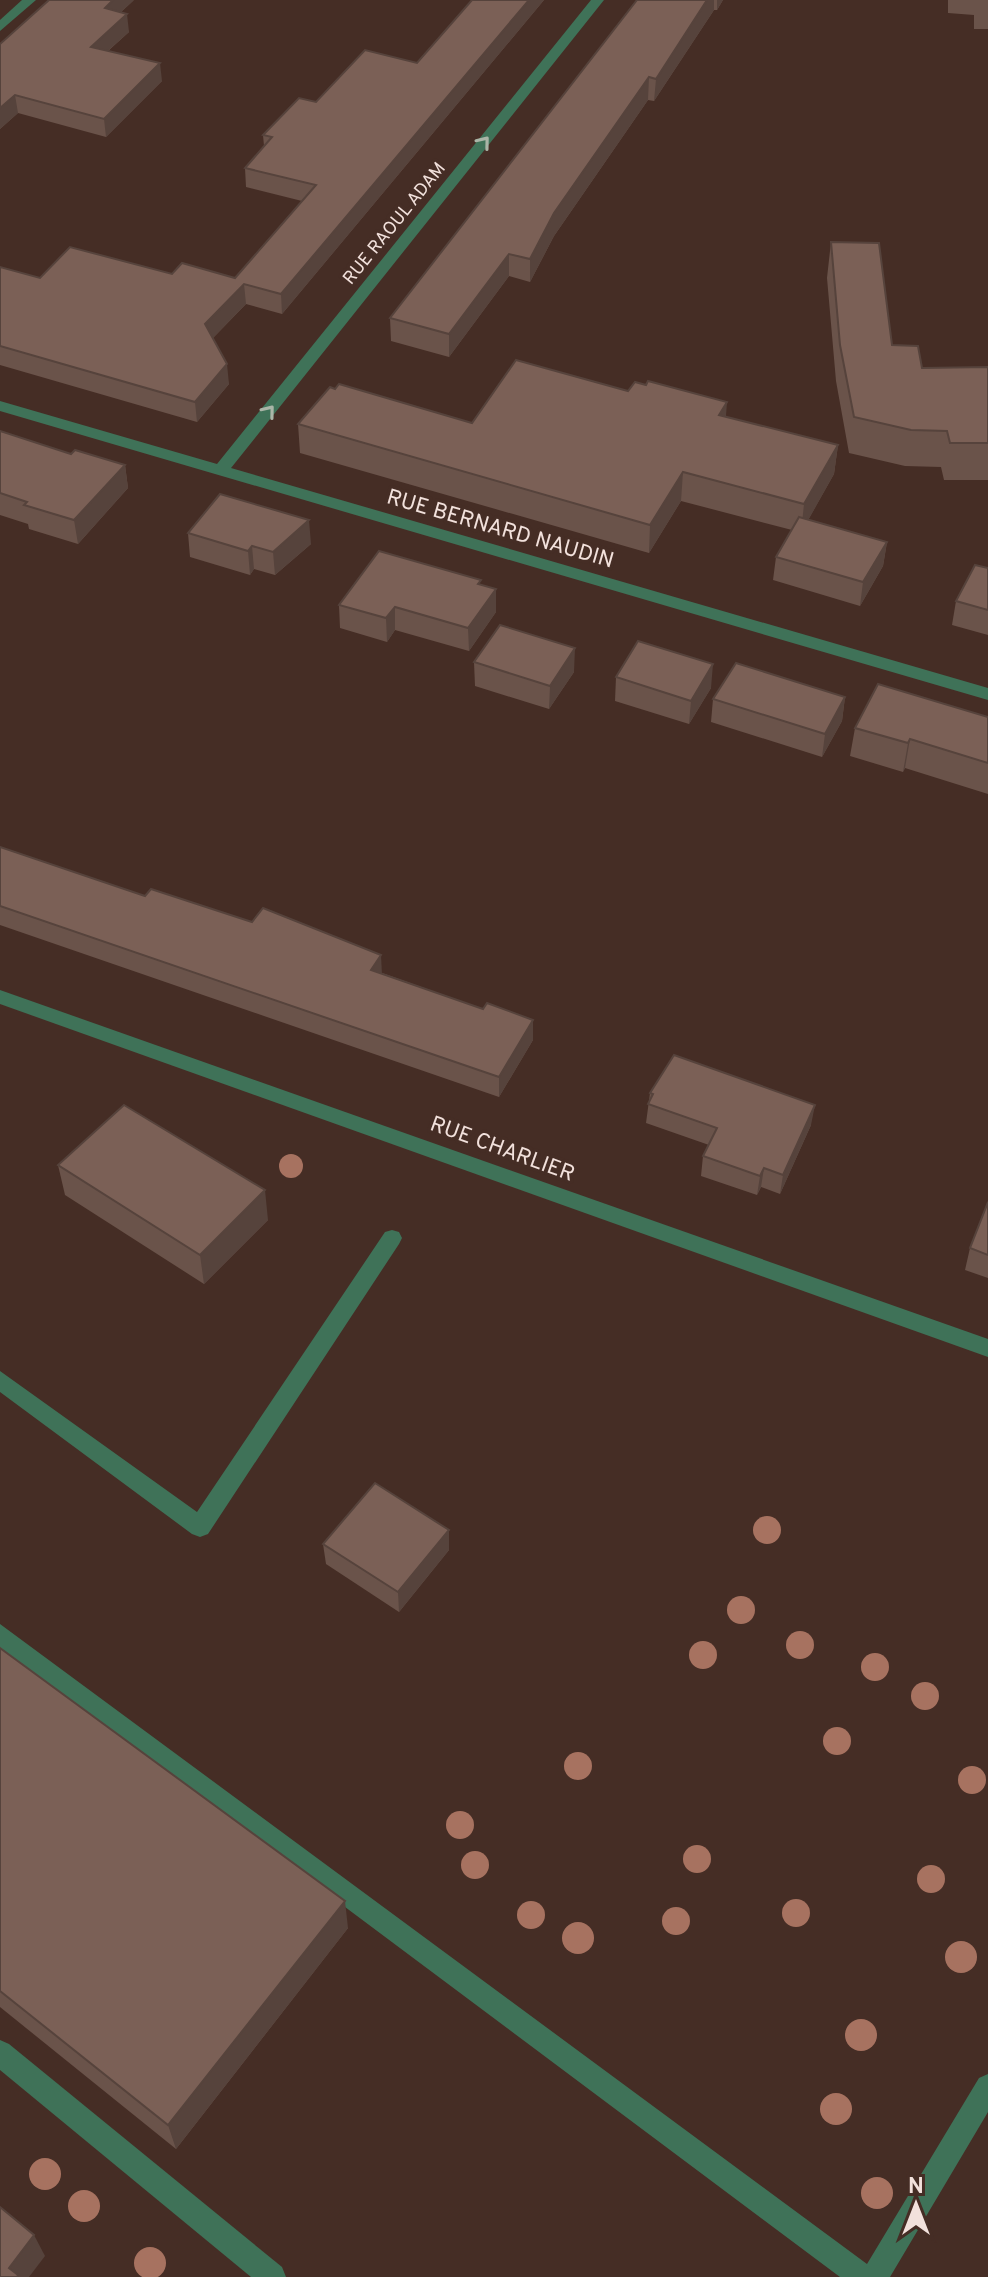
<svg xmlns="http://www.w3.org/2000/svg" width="988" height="2277" viewBox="0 0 988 2277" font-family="Overpass,sans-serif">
<rect width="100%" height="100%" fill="#452d25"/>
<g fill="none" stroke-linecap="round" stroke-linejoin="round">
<g fill="#3f7258" fill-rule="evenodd">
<path d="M22,0H36L0,31V20Z"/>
<path d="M591,0H604L231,468L988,688V700L0,411V401L217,464Z"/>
<path d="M0,990L988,1339V1357L0,1004Z"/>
<path d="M392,1230L399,1232L402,1238L399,1244L208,1534L200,1537L192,1534L0,1392V1371L197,1512L385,1232Z"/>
<path d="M0,1624L867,2264L979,2078L988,2074V2112L890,2277H840L0,1649Z"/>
<path d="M0,2040L9,2044L282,2267L286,2277H251L0,2070Z"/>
</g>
</g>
<g fill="#a77260">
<circle cx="291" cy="1166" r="12"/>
<circle cx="767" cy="1530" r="14"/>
<circle cx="741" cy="1610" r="14"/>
<circle cx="800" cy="1645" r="14"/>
<circle cx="703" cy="1655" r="14"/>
<circle cx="875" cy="1667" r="14"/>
<circle cx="925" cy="1696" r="14"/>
<circle cx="837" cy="1741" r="14"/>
<circle cx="578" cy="1766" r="14"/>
<circle cx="972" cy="1780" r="14"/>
<circle cx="460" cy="1825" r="14"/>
<circle cx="697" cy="1859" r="14"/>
<circle cx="475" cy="1865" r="14"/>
<circle cx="931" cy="1879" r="14"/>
<circle cx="796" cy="1913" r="14"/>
<circle cx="531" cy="1915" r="14"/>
<circle cx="676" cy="1921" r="14"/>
<circle cx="578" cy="1938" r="16"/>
<circle cx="961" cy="1957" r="16"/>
<circle cx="861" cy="2035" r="16"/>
<circle cx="836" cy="2109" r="16"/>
<circle cx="45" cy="2174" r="16"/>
<circle cx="877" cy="2193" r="16"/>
<circle cx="84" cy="2206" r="16"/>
<circle cx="150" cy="2263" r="16"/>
</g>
<g fill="#6a534a">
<path d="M134,0L121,12L129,32L108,51L162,81L106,137L18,113L0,129V44Z"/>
<path d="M472,0H544L282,314L246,304L213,338L229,384L197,422L0,365V267L40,278L172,274L235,278L302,201L246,187L245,168L264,146L263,135L316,102L417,63Z"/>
<path d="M637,0H723L717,10H714L654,101L648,100L554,236L530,282L509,276L449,357L391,341L390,318Z"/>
<path d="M948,0H988V29H974V15L948,13Z"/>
<path d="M831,242L892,345L922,368L988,367V480H944L941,467L905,466L849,453L836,381L827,278Z"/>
<path d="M472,423L838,445L834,474L808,520L887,542L883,566L860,606L773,580L776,557L792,530L681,501L649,553L300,453L298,424Z"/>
<path d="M0,431L71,454L125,465L128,488L78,544L29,529L28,524L0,515Z"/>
<path d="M188,533L311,544L275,575L254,569L250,575L190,557Z"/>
<path d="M988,568V635L952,625L956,601Z"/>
<path d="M481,584L496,612L469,651L395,630L387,642L340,628L339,605Z"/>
<path d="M474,662L574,672L549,709L475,686Z"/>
<path d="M616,677L711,688L689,724L615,701Z"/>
<path d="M845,697L842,721L822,757L711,722L713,699Z"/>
<path d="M988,717V794L905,768L903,772L850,756L855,728Z"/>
<path d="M0,847L145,896L382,973L483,1009L533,1020V1040L499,1097L0,925Z"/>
<path d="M650,1093L811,1125L780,1194L761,1187L757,1195L701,1176L703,1156L709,1145L646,1123Z"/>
<path d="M58,1165L268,1220L204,1284L65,1195Z"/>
<path d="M988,1201V1278L965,1270L970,1248Z"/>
<path d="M323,1544L449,1550L399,1612L326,1564Z"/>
<path d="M0,1648L348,1928L176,2149L0,2007Z"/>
</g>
<g fill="#56433c">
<path d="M113,0H134L107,25L105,8Z"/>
<path d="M529,0H544L282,314L281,294Z"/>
<path d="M707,0H714V10L654,101L656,79Z"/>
<path d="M717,0H723L717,10Z"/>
<path d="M127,14L129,32L93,64L91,47Z"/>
<path d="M160,63L162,81L106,137L104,119Z"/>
<path d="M649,77L648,100L554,236L530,282V259L554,213Z"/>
<path d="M15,95L18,113L0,129V108Z"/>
<path d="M509,254V276L449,357V334Z"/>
<path d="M244,284L246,304L207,344L205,324Z"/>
<path d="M227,364L229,384L197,422L195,402Z"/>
<path d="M727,402L725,430L719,415Z"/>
<path d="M838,445L834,474L801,533L804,504Z"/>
<path d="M125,465L128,488L78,544L74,520Z"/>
<path d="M683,472L681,501L649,553L650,525Z"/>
<path d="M309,520L311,544L275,575L273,552Z"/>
<path d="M887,542L883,566L860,606L863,582Z"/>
<path d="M252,546L254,569L250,575L248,551Z"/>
<path d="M496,589V612L469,651L468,628Z"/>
<path d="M395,607V630L387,642L386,618Z"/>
<path d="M575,648L574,672L549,709L550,686Z"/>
<path d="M713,664L711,688L689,724L691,701Z"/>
<path d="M845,697L842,721L822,757L825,734Z"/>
<path d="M910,739L905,768L903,772L908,743Z"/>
<path d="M381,955L382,975L371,970Z"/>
<path d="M533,1020V1040L499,1097V1077Z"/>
<path d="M815,1105L811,1125L780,1194L783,1175Z"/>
<path d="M764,1168L761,1187L757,1195L760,1176Z"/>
<path d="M265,1190L268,1220L204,1284L200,1255Z"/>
<path d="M449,1530V1550L399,1612L398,1592Z"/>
<path d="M345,1901L348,1928L176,2149L168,2125Z"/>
<path d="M34,2235L45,2256L29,2277H14L9,2268Z"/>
</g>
<g fill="#7b6056" stroke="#56433c" stroke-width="2">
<path d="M49,0H113L105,8L127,14L91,47L160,63L104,119L15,95L0,108V44Z"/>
<path d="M472,0H529L281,294L244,284L205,324L227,364L195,402L0,346V267L40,278L70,247L172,274L182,263L235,278L316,185L245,168L272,137L263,135L299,98L316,102L365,50L417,63Z"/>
<path d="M637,0H707L656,79L649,77L554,213L530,259L509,254L449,334L390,318Z"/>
<path d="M831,242L879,243L892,345L918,346L922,368L988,367V443H950L947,431L911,430L854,417L840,345Z"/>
<path d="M516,360L628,391L635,382L646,385L648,381L727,402L719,415L838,445L804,504L683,472L650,525L298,424L330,387L335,389L339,384L472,423Z"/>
<path d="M0,431L71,454L75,450L125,465L74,520L24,505L27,502L0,493Z"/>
<path d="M220,494L309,520L273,552L252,546L248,551L188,533Z"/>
<path d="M799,517L887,542L863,582L776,557Z"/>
<path d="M379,551L481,580L478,584L496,589L468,628L395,607L386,618L339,605Z"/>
<path d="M975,565L988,568V610L956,601Z"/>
<path d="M500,625L575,648L550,686L474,662Z"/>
<path d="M638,641L713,664L691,701L616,677Z"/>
<path d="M736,663L845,697L825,734L713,699Z"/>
<path d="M878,684L988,717V763L910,739L908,743L855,728Z"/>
<path d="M0,847L145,896L151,889L252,922L263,908L381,955L371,970L483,1009L487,1003L533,1020L499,1077L0,906Z"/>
<path d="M674,1055L815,1105L783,1175L764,1168L760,1176L703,1156L717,1128L648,1104L653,1094L650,1093Z"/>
<path d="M124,1105L265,1190L200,1255L58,1165Z"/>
<path d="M988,1202V1255L970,1248Z"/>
<path d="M375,1483L449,1530L398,1592L323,1544Z"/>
<path d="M0,1648L345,1901L168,2125L0,1991Z"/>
<path d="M0,2207L34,2235L9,2268L18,2275L17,2277H0Z"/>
</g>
<defs><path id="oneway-chevron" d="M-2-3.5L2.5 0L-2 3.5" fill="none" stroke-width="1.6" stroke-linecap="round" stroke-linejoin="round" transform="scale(2)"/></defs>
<g stroke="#aab5a7">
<use href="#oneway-chevron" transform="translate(484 142) rotate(-51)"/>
<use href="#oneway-chevron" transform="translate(269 411) rotate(-51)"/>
</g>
<g text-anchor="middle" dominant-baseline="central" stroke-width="7" stroke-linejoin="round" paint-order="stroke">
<g font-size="18" fill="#f2e1dc" stroke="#452d25">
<text transform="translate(395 224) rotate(-51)">RUE RAOUL ADAM</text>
</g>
<g font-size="22" fill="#f2e1dc" stroke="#452d25">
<text transform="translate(500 530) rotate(16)">RUE BERNARD NAUDIN</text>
<text transform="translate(502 1150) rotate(20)">RUE CHARLIER</text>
</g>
</g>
<g transform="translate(916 2205)" stroke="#452d25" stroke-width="6" paint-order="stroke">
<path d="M0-6L14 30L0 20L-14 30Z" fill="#f2e1dc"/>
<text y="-12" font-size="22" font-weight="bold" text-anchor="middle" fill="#f2e1dc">N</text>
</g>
</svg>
